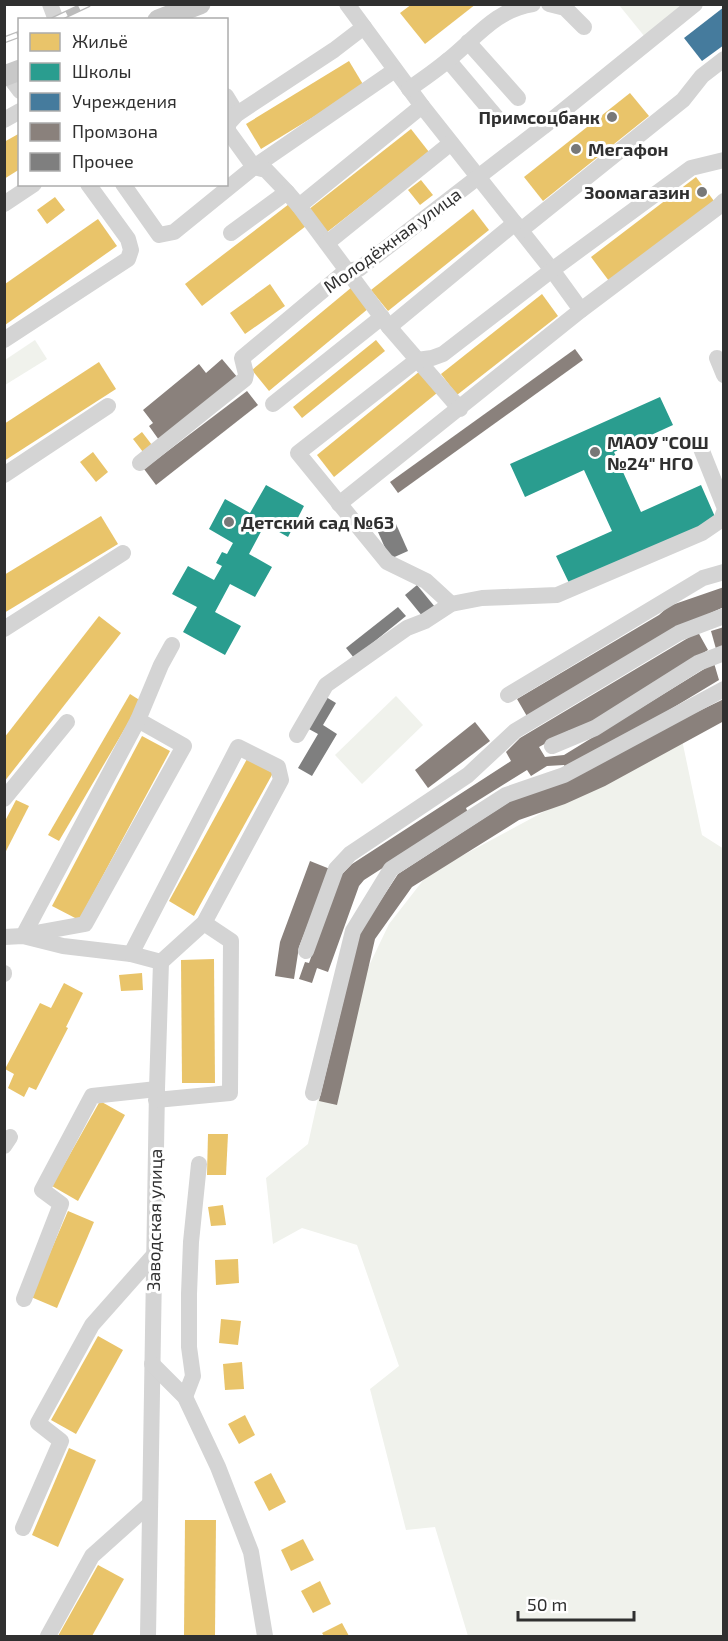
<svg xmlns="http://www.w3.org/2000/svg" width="728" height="1641" viewBox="0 0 728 1641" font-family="'Exo 2',sans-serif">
<rect width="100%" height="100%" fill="#fff"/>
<g fill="#f0f2ec">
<path d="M619,5H684L645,37Z"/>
<path d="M35,340L47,359L5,385V360Z"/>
<path d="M396,696L423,725L362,784L335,755Z"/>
<path d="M681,735L702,835L724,849L723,1636H468L435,1527L406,1530L370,1389L399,1366L357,1245L302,1228L273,1244L266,1178L308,1144L326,1063L366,972L389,924L428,874L586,789Z"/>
</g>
<g fill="#e9c46a">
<path d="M412,4H476L425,44L400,13Z"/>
<path d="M349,61L364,86L261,149L246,124Z"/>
<path d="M630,93L649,116L543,201L524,177Z"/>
<path d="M411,129L429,152L326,233L308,210Z"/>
<path d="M20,133V169L4,179V142Z"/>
<path d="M696,177L714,201L609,281L591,257Z"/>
<path d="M421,180L433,195L420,205L408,190Z"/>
<path d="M55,197L65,210L47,224L37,210Z"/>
<path d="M289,204L306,226L202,306L185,284Z"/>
<path d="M473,209L489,230L388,311L371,290Z"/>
<path d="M98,219L117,246L5,325V284Z"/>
<path d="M270,284L285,306L245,334L230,313Z"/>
<path d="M352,287L369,308L269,391L252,370Z"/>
<path d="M542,294L558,316L457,395L441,374Z"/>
<path d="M376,340L385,351L302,418L293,407Z"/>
<path d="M99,362L116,389L4,461V424Z"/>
<path d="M420,371L437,393L334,477L317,455Z"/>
<path d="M142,432L152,445L143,452L133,439Z"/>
<path d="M93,452L108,472L96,482L80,462Z"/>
<path d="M101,516L118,544L4,613V575Z"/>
<path d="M99,616L121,633L4,782V738Z"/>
<path d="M130,694L141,701L59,841L48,835Z"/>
<path d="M142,736L170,751L79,920L52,906Z"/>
<path d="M247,759L273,773L194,916L169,901Z"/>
<path d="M16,800L29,806L4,855V823Z"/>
<path d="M214,959L215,1083H182L181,960Z"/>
<path d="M142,973L143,990L121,991L119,975Z"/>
<path d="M64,983L83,993L66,1027L68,1028L36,1090L29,1087L24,1097L8,1088L14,1074L5,1069L40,1003L51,1008Z"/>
<path d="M100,1101L125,1115L78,1201L52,1186Z"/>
<path d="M208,1134H228L226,1175H207Z"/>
<path d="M223,1205L226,1225L211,1226L208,1207Z"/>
<path d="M68,1211L94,1222L57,1308L31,1297Z"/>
<path d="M238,1259L239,1283L216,1285L215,1260Z"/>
<path d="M221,1319L241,1321L238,1345L219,1343Z"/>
<path d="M98,1336L123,1350L76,1434L51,1420Z"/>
<path d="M242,1362L244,1389L225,1390L223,1364Z"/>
<path d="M245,1415L255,1435L239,1444L228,1424Z"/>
<path d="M69,1448L96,1460L58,1547L32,1535Z"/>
<path d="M271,1473L286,1502L269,1511L254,1482Z"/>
<path d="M185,1520H216L215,1636H184Z"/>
<path d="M303,1539L314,1560L291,1571L281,1550Z"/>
<path d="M98,1565L124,1579L92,1636H58Z"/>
<path d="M320,1581L331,1604L313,1613L301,1591Z"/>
<path d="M342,1623L349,1636H324L322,1633Z"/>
</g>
<g fill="#2a9d8f">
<path d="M660,397L673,425L614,452L641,512L701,485L716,519L570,585L556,556L612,531L584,470L525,497L510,464Z"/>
<path d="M266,485L304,506L288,537L265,524L249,554L272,567L255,597L230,584L215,612L241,626L225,655L183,632L197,607L172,594L188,566L214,580L222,566L216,563L222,552L227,554L233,543L209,529L225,499L250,513Z"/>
</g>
<path fill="#457b9d" d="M724,7V45L702,61L684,38Z"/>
<g fill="#8a817c">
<path d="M575,349L583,360L398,493L390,482Z"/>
<path d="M222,359L238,378L159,440L149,426L153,423L143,410L199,364L206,373Z"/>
<path d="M247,391L258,405L156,485L144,469Z"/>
<path d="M724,587V607L673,630L528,718L517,699L659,615L669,606Z"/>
<path d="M724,627V647L716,649L711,631Z"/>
<path d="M698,632L708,650L592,723L568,731L539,747L545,757L564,755L714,663L719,680L568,771L564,765L547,766L531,776L527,770L466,808L468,813L364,880L359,886L328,972L317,968L312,983L299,979L305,962L309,963L340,876L352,864L511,761L506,752L520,738Z"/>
<path d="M724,699V721L605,786L565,804L519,820L412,887L375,939L337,1105L319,1101L360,932L398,874L512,800Z"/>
<path d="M475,722L490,741L428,788L415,770Z"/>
<path d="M310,861L330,869L299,947L294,979L275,976L280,942Z"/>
</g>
<g fill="#7f7f7f">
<path d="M396,524L408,551L390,559L378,532Z"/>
<path d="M417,585L435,607L423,617L405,595Z"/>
<path d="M398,607L406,616L354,658L346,648Z"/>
<path d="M326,697L336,703L323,725L337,734L312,776L298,768L318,734L307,728Z"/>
</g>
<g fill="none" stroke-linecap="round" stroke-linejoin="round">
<g stroke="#d4d4d4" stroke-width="16">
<path d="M50,4L56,20"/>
<path d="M347,4L422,106L552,270L581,310"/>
<path d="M549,4L565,8L584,27"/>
<path d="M468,42L518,98"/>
<path d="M448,60L497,118"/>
<path d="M8,75L20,91"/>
<path d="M409,89C422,80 435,71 447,61C474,40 496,9 533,4"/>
<path d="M226,96L237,114"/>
<path d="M4,120L20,111"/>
<path d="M254,167L395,70"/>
<path d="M254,167L266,170L287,192"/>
<path d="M123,184L159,235L174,232L254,167L228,131V124L237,114L334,50L364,27"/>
<path d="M4,204L34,184"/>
<path d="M299,206L389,327L460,409"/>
<path d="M521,230L683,100L702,76L724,59"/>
<path d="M231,233L287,192L299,206L422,106"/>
<path d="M327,243L451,143"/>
<path d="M389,327L515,223"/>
<path d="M4,340L128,259L131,250L128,239L88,184"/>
<path d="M717,358L724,375"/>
<path d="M273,404L382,317"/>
<path d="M700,446L724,506"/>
<path d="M140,463L245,379L246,374L242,358L346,271L359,269L543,127L695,4"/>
<path d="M4,475L108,406"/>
<path d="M339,504L581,310L718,207L724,201"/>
<path d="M451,604L426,581L387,562L298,453L417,360L432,358L443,354L552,270L691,168L724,160"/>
<path d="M4,629L123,553"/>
<path d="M508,695L703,578L724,572"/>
<path d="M297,735L326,685L407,628L425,621L451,604L482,598L557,595L702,533L721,520L724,512"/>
<path d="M552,746L595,728L698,663L724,653"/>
<path d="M4,799L67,722"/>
<path d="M30,934L85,924L184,746L138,720"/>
<path d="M23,936L138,720L161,665L172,645"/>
<path d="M4,937L23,936L63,946L131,954L161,962L157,1089L148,1636"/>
<path d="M306,951L336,869L350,854L468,775L515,731L679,633L724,616"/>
<path d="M131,954L238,747L278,767L281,780L204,923L161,962"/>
<path d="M4,973V974"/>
<path d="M313,1093L353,931L391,869L506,795L564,775L724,689"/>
<path d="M156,1100L230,1093L231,941L204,923"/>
<path d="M4,1146L10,1137"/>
<path d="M24,1299L61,1204L42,1190L92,1096L157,1089"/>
<path d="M152,1364L185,1397L218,1467L251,1552L265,1636"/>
<path d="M185,1397L193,1376L189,1347V1294L191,1242L199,1164"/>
<path d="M23,1528L61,1441L38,1423L92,1325L154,1255"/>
<path d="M48,1636L92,1556L150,1504"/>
</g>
<g stroke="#c8c8c8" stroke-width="21">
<path d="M158,20L200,4"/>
<path d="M4,76L20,70"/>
</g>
<g stroke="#bcbcbc" stroke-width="7">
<g id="rail">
<path d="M54,20L88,4"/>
<path d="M4,40L20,34"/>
</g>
</g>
<use href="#rail" stroke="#fff" stroke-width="4.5" stroke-dasharray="14" stroke-linecap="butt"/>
</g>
<g fill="#787878" stroke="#fff" stroke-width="2">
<circle cx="612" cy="117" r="6"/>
<circle cx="576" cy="149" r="6"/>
<circle cx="702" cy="192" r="6"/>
<circle cx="595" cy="452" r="6"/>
<circle cx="229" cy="522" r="6"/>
</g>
<g text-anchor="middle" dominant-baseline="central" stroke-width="6" stroke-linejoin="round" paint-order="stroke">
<g font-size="18" font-weight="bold" fill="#303030" stroke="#fff" text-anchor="start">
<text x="600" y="117" text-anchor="end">Примсоцбанк</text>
<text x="588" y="149">Мегафон</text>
<text x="690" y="192" text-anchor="end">Зоомагазин</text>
<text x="607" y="442">МАОУ "СОШ<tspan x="607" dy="21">№24" НГО</tspan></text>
<text x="241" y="522">Детский сад №63</text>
</g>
<g font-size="18" fill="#303030" stroke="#fff">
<text transform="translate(392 240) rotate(-36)">Молодёжная улица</text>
<text transform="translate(154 1220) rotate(-89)">Заводская улица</text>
</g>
</g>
<rect width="728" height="1641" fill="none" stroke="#303030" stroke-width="12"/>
<rect x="18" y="18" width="210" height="168" fill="#ffffff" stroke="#acacac" stroke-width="1.5"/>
<rect x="30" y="33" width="30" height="18" fill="#e9c46a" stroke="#acacac" stroke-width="1.5"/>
<text x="72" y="48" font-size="18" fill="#303030">Жильё</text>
<rect x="30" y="63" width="30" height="18" fill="#2a9d8f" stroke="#acacac" stroke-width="1.5"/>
<text x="72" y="78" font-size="18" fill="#303030">Школы</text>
<rect x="30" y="93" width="30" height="18" fill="#457b9d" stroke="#acacac" stroke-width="1.5"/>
<text x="72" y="108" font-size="18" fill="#303030">Учреждения</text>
<rect x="30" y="123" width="30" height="18" fill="#8a817c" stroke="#acacac" stroke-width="1.5"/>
<text x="72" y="138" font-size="18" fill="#303030">Промзона</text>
<rect x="30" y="153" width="30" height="18" fill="#7f7f7f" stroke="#acacac" stroke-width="1.5"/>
<text x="72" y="168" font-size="18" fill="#303030">Прочее</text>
<path d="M518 1611v9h116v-9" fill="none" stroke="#303030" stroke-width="3"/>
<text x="527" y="1611" font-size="18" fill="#303030" stroke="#ffffff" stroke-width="4.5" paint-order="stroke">50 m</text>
</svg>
